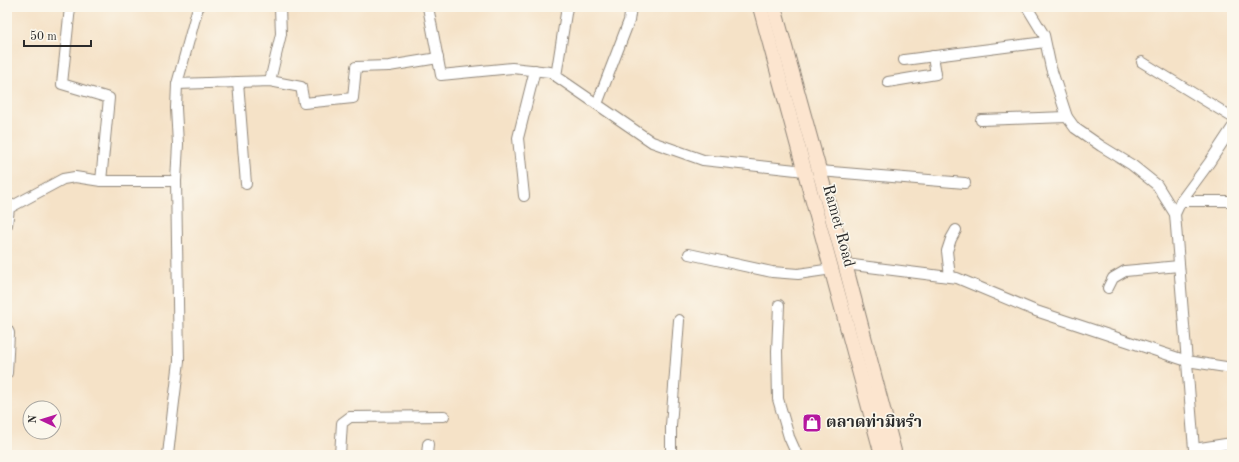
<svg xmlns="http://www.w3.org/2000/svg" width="1239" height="462" viewBox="0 0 1239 462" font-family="'Old Standard TT','Noto Serif Thai',serif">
<rect width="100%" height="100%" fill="#fbf7ec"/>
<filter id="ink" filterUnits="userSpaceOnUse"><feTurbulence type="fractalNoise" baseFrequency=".025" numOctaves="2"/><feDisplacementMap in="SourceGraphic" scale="8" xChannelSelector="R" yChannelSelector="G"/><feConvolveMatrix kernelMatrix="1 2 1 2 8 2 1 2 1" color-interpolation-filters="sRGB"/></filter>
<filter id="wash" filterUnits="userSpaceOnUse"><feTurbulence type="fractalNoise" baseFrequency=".012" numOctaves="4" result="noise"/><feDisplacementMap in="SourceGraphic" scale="16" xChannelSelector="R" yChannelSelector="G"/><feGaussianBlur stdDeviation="0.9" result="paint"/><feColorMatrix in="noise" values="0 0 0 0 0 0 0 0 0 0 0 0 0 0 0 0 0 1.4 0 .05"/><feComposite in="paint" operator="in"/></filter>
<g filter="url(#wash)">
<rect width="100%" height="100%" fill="#f5e2c7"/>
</g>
<g filter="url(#ink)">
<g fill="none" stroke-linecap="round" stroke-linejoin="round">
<g stroke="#908679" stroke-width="12">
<g id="street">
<path d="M70,7L62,84L109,98L101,181"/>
<path d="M428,7L441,75L512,68L550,72L652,142L703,160L805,171"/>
<path d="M1027,7L1044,35L1051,68L1067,117L1075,128L1101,146L1132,165L1157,185L1175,214L1194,449L1195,455"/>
<path d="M904,60L1045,42"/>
<path d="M1142,62L1232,117"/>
<path d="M556,76L567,7"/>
<path d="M270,81L281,34L280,7"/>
<path d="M238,82L246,184"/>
<path d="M888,82L936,74L933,56"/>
<path d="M177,84L270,81L301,87L304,103L353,98L356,67L389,66L438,58"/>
<path d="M597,104L629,21L631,7"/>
<path d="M981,120L1067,117"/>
<path d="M820,171L965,183"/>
<path d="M524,196L518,138L535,70"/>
<path d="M1181,201H1232"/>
<path d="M1175,214L1181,201L1209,163L1232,128"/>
<path d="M7,225L9,208L63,179L75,177L101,181H176"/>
<path d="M689,254L772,272L798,274L832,269"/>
<path d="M845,264L957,278L1036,311L1187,361L1232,368"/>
<path d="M950,277L947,251L951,239L956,230"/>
<path d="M1108,288L1113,278L1125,271L1179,266"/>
<path d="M779,305L777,351L778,399L789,437L797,455"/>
<path d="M7,329L9,333L7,373"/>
<path d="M1194,449L1232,443"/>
<path d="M168,455L173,410L179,361L176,181L178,144L176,108L177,84L198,7"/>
<path d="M340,455L342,423L350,417L444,416"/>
<path d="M427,455L428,444"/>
<path d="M671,455V426L679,320"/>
</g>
</g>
<g stroke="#908679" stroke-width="16">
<g id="secondary">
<path d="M760,7L882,455"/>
<path d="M774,7L845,264L895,455"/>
</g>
</g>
<use href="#street" stroke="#fff" stroke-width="10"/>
<use href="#secondary" stroke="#fce5cf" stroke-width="14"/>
</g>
</g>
<defs>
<g id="shop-square" transform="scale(1)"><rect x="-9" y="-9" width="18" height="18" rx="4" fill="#b5179e" stroke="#fbf7ec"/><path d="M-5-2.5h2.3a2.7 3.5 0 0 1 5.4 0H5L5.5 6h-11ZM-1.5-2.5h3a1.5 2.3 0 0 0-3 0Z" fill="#fff"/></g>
</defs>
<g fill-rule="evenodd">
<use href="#shop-square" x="812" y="423"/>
</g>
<g text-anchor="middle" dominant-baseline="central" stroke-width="3.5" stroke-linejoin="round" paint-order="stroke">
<g font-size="16" fill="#2b2b2b" stroke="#fbf7ec">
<text transform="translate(838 226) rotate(75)">Ramet Road</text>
</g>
<g font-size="16" font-weight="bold" fill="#2b2b2b" stroke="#fbf7ec" text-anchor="start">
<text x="826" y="423">ตลาดท่ามิหรำ</text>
</g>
</g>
<rect width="1239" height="462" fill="none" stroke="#fbf7ec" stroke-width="24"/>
<g transform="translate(42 420) rotate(274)"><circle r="19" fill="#fbf7ec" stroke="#a8a59f"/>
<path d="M0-3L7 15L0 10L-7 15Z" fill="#b5179e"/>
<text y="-6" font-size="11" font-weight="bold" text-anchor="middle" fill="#2b2b2b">N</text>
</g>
<path d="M24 40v6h67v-6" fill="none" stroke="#2b2b2b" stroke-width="2"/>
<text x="30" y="40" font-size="12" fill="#2b2b2b" stroke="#fbf7ec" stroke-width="3" paint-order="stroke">50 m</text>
</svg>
